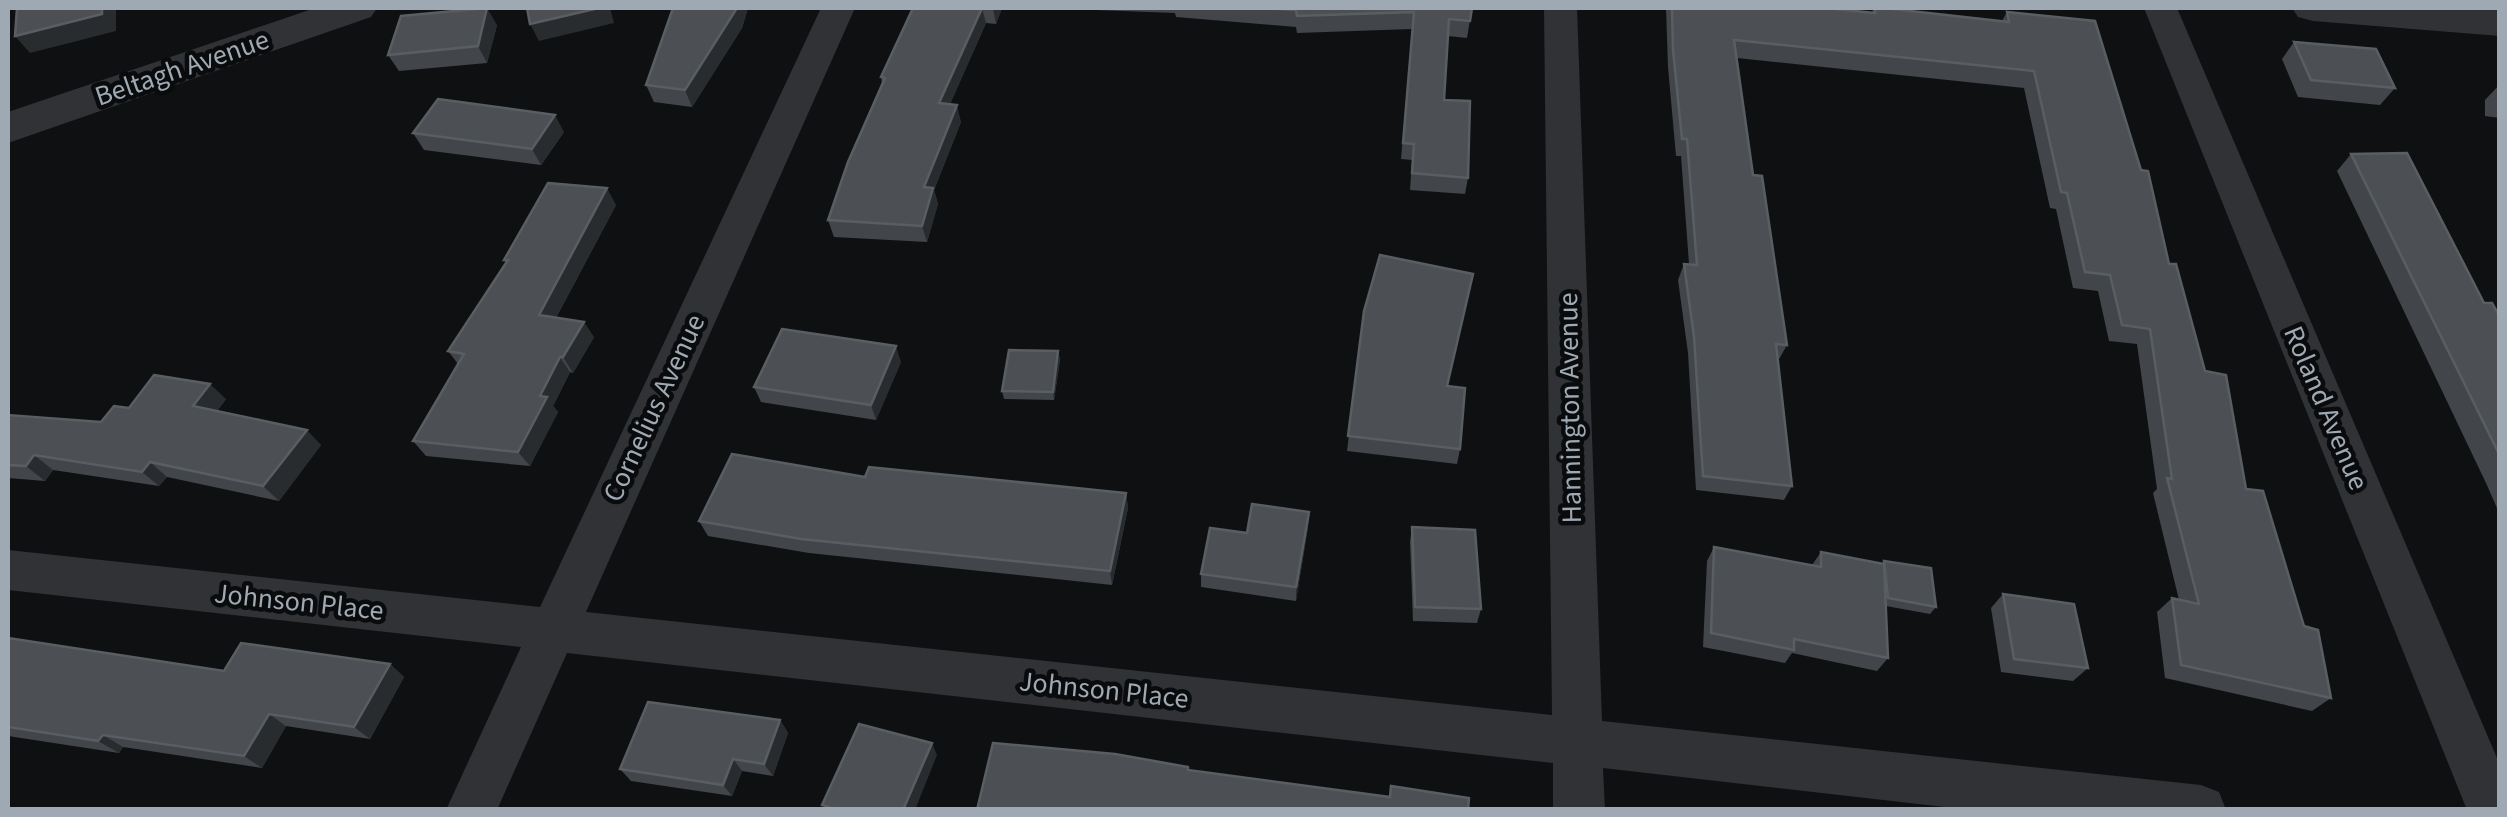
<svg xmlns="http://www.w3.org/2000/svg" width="2507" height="817" viewBox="0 0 2507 817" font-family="'Source Sans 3',sans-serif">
<rect width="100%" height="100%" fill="#0f1011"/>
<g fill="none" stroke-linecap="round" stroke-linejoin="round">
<g fill="#303236" fill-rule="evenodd">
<path d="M821,8H855L586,612L1552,715L1544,8H1577L1602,721L2201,785L2219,792L2226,810H1971L1603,768L1605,810H1553V763L567,653L497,810H446L521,647L8,590V550L540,607Z"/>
<path d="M2144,8H2177L2500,765V810H2467Z"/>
</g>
<g fill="#303236" fill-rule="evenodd">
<path d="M315,8H377L371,17L8,143V112Z"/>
<path d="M2292,8H2500V36L2313,21L2298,17Z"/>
</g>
</g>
<g fill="#424549">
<path d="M673,8H748L742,28L692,107L654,102L646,85Z"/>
<path d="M913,8H1002L996,24L986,23L950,104L961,122L934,190L938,204L927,242L834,237L828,220L882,84L881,77Z"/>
<path d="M1043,8H1472L1467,38L1448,36L1444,100L1468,178L1465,194L1410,190L1412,160L1401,159L1412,29L1297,33L1296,27L1176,17L1175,13Z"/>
<path d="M1666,8H1826L1872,12L1874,8L2002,21L2007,12L2169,264L2246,489L2304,626L2331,698L2312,711L2165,678L2157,612L2172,598L2179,600L2153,493L2157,489L2137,344L2109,341L2098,291L2073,288L2056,209L2050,208L2024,88L1737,58L1753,175L1787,345L1778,361L1792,486L1784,500L1696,490L1688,353L1678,280L1684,264H1689L1681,156H1676L1668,67Z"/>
<path d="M497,25L487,63L399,71L388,55Z"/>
<path d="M2294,42L2395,88L2380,105L2298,97L2282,59Z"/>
<path d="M2500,84V118L2485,116V100Z"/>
<path d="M564,132L541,165L424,150L413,133Z"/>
<path d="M2351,154L2484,303L2500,317V515L2486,483L2337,171Z"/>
<path d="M616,205L556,318L594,337L573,373L570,372L553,406L558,412L530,466L426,456L413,441L458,364L448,351L506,263L504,260Z"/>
<path d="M1364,311L1460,449L1457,464L1347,451Z"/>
<path d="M1058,351L1060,360L1054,400L1004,399L1002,391Z"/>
<path d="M901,362L876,420L761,402L754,387Z"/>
<path d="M226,399L217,411L321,445L279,501L167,477L159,486L53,470L45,481L8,478V415L101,422L129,408Z"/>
<path d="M865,477L1126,493L1128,508L1112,585L809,553L708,536L699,521Z"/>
<path d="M1309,512L1308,527L1296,601L1201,587V574L1247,533Z"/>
<path d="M1412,527L1481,609L1477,623L1413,621L1410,542Z"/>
<path d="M1714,547L1812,565L1821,552L1882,564L1884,561L1936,607L1930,614L1886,606L1888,658L1877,671L1792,653L1785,663L1703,647L1707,561Z"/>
<path d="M2003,594L2088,668L2073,681L2001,672L1991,608Z"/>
<path d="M8,638L224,671L390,664L404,677L370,739L286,726L262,768L123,747L119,753L8,736Z"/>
<path d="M780,720L788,733L773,776L742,771L732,796L631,781L620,769Z"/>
</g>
<g fill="#292c2e">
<path d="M102,8H116V31L30,53L15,36Z"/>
<path d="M487,8L497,25L487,63L478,46Z"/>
<path d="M599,8H610L614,23L539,41L530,24Z"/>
<path d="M737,8H748L742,28L692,107L685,90Z"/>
<path d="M982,8L986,23L943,120L939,103Z"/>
<path d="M993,8H1002L996,24Z"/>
<path d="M957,105L961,122L934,190L938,204L927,242L922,226L924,187Z"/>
<path d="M555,115L564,132L541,165L532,149Z"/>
<path d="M607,188L616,205L549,331L539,315Z"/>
<path d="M584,322L594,337L573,373L563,357Z"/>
<path d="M896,346L901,362L876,420L871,405Z"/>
<path d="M1058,351L1060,360L1054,400L1053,392Z"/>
<path d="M560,357L570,372L553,406L558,412L530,466L518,452L540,396Z"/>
<path d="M210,384L226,399L209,421L193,406Z"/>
<path d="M307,430L321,445L279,501L263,486Z"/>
<path d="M34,455L53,470L45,481L26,466Z"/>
<path d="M150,462L167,477L159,486L142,472Z"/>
<path d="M1126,493L1128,508L1112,585L1110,571Z"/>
<path d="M1309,512L1308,527L1296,601V587Z"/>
<path d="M390,664L404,677L370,739L354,727Z"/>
<path d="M269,714L286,726L262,768L244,756Z"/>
<path d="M780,720L788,733L773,776L764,764Z"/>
<path d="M103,735L123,747L119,753L98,741Z"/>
<path d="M932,743L937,755L915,810H903Z"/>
<path d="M733,759L742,771L732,796L723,785Z"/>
</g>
<g fill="#4c5054" stroke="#595e63" stroke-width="2.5">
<path d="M17,8H102V14L15,36Z"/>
<path d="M487,8L478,46L388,55L401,16Z"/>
<path d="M527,8H599L530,24Z"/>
<path d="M673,8H737L685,90L646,85Z"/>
<path d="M913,8H982L939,103L957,105L924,187L933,188L922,226L828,220L848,162L885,78L881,77Z"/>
<path d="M1263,8H1472L1470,21L1449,19L1444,100L1470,101L1468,178L1412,173L1414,144L1403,143L1414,12L1297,16L1296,10Z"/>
<path d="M1672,8H1826L1875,13V8H1884L2009,22L2007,12L2095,21L2141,170L2148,171L2169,264H2176L2205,371L2226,375L2246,489L2263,491L2304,626L2318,630L2331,698L2181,665L2172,598L2199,604L2167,478L2172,479L2150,329L2122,325L2110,275L2085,272L2067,193L2061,192L2034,71L1734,40L1753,175L1762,176L1787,345L1776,344L1792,486L1703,476L1694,337L1684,264L1697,265L1687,139H1682L1673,50Z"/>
<path d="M2294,42L2376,49L2395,88L2311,80Z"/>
<path d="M438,99L555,115L532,149L413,133Z"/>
<path d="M2407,153L2484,303H2492L2500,317V456L2351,154Z"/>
<path d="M548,183L607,188L539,315L584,322L563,357H560L540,396L547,397L518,452L413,441L464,354L448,351L508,260H504Z"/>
<path d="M1380,255L1473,274L1447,386L1465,388L1460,449L1348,436L1364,311Z"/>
<path d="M782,329L896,346L871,405L754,387Z"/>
<path d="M1009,350L1058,351L1053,392L1002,391Z"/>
<path d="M154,375L210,384L193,406L307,430L263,486L150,462L142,472L34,455L26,466L8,465V415L101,422L114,406L129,408Z"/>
<path d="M732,454L865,477L869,467L1126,493L1110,571L801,539L699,521Z"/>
<path d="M1252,504L1309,512L1296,587L1201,574L1210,528L1247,533Z"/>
<path d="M1412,527L1475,530L1481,609L1415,607Z"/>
<path d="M1714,547L1821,567V552L1884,564L1888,658L1794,639V650L1711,633Z"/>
<path d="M1884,561L1931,568L1936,607L1888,598Z"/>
<path d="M2003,594L2074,604L2088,668L2014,659Z"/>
<path d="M8,638L224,671L241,643L390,664L354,727L269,714L244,756L103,735L98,741L8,727Z"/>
<path d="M648,702L780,720L764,764L733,759L723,785L620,769Z"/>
<path d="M859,724L932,743L903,810H839L822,805Z"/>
<path d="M993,743L1115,754L1188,767V770L1390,797L1391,786L1469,798L1468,810H977Z"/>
</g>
<g text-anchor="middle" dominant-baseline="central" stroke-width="9" stroke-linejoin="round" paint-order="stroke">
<g font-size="28" fill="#9fa9b3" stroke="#0a0b0c">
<text transform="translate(182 68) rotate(-19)">Beltagh Avenue</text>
<text transform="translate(654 408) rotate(-65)">Cornelius Avenue</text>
<text transform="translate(1570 408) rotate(-91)">Hannington Avenue</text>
<text transform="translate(2326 408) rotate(67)">Roland Avenue</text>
<text transform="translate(299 602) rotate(6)">Johnson Place</text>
<text transform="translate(1104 690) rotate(6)">Johnson Place</text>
</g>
</g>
<rect width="2507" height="817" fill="none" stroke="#9fa9b3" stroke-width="20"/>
</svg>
